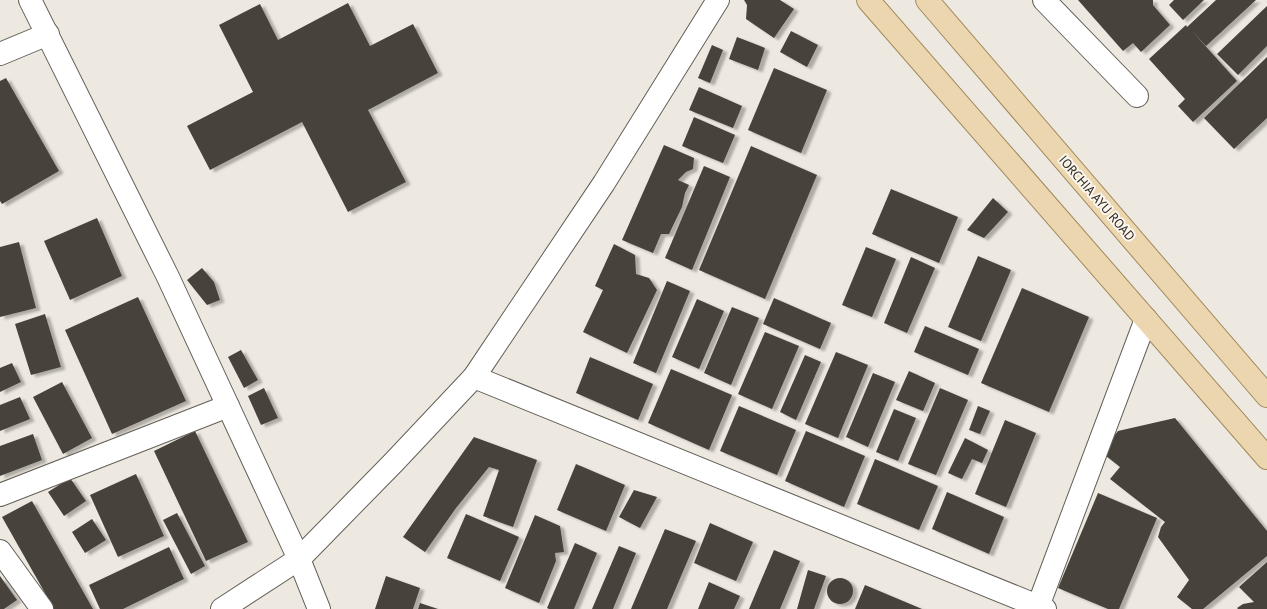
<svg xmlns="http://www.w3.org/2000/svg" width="1267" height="609" viewBox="0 0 1267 609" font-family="'PT Sans',sans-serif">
<defs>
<filter id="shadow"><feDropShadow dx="4.5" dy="2.5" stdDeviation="1" flood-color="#0004"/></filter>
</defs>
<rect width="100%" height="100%" fill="#eee9e0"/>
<g fill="#46423b" filter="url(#shadow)">
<path d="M744,0H780L794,9L774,38L746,19L747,5Z"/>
<path d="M1078,0H1153V5L1170,25L1141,52L1133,43L1123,51Z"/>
<path d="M1174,0H1204L1183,20L1169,5Z"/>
<path d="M1216,0H1256L1206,46L1191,30L1237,81L1193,122L1178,106L1185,99L1149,59L1186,25L1187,27Z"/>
<path d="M348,3L370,46L413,24L438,73L368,110L406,182L348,212L302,122L210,170L187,126L253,92L219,25L260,4L278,40Z"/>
<path d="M1267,6V46L1238,75L1217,54Z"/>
<path d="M791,31L818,45L807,67L780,52Z"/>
<path d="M737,37L765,48L758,70L729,59Z"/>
<path d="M712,45L723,50L710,83L698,78Z"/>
<path d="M1267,57V118L1234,149L1204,118Z"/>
<path d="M774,68L827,90L801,153L748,130Z"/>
<path d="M6,78L59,171L2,204L0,201V81Z"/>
<path d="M699,87L742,106L733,128L689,110Z"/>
<path d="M694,117L735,135L723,163L682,146Z"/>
<path d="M664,145L694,158L693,169L686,172L678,180L689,185L685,193L682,207L669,234H661L653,253L622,240Z"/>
<path d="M751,146L817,175L765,299L699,270Z"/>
<path d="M704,166L730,177L692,270L665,258Z"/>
<path d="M891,189L958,217L939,263L872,234Z"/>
<path d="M993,198L1008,212L984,238L967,230Z"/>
<path d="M97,218L122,276L70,300L44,241Z"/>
<path d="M19,242L36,308L0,317V247Z"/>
<path d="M614,244L635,255L636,274L649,278L657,290L627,353L583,332L603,290L595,286Z"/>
<path d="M866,247L896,259L872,317L842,305Z"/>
<path d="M978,256L1011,270L981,341L948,327Z"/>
<path d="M911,257L935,268L907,333L884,323Z"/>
<path d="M202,268L214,282L220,300L207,305L187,280Z"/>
<path d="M667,281L690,291L656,373L633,363Z"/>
<path d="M1022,288L1089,317L1049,412L981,383Z"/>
<path d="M138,297L186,401L112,434L65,330Z"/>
<path d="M774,298L831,323L820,349L763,324Z"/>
<path d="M697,299L724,311L699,369L672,357Z"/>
<path d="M732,307L759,318L731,385L704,373Z"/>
<path d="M45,314L61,367L31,375L15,324Z"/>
<path d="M925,326L979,349L968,375L914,352Z"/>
<path d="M765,332L799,346L772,409L738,394Z"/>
<path d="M241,350L258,380L244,388L228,357Z"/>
<path d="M836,352L868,365L838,438L805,424Z"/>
<path d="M805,355L821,362L796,420L780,412Z"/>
<path d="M590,357L653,384L638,420L576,393Z"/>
<path d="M12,363L21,382L0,392V368Z"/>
<path d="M671,369L732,395L709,450L648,423Z"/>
<path d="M909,371L935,383L923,411L896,400Z"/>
<path d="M873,373L895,382L868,447L846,437Z"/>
<path d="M62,382L92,438L63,454L33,397Z"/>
<path d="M264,388L278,418L261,425L248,396Z"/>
<path d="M940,388L968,400L936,475L908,464Z"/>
<path d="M20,397L30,419L0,431V405Z"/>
<path d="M739,406L796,430L777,475L720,451Z"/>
<path d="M978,406L990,411L980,434L969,430Z"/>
<path d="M894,409L916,418L898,461L876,452Z"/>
<path d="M1175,418L1267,531V556L1203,609H1192L1177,597L1189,580L1158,537L1161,527L1165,522L1110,479L1120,467L1101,452L1118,431Z"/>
<path d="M1005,420L1036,433L1006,507L975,494Z"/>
<path d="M195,431L248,542L206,561L154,451Z"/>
<path d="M806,431L865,456L844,507L785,481Z"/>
<path d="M33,434L42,460L0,476V446Z"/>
<path d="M474,437L537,460L513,527L483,516L499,470L489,467L456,508L425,552L403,537Z"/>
<path d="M965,438L988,450L982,463L972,459L962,479L948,473Z"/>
<path d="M875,459L938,486L919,530L857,504Z"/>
<path d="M576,464L625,485L606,531L557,510Z"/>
<path d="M136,474L164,536L118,557L90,495Z"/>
<path d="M70,478L86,501L64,516L48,492Z"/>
<path d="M634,490L657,497L640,528L619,517Z"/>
<path d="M947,492L1004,517L989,554L932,529Z"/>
<path d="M1098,493L1157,518L1119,609H1108L1058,588Z"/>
<path d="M32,501L93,609H54L2,517Z"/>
<path d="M177,513L205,566L191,574L163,520Z"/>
<path d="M466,514L519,537L500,581L447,558Z"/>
<path d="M535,515L560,526L564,552L555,553L556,561L539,603L505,588Z"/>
<path d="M92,519L106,540L85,553L72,532Z"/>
<path d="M710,523L753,542L736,581L694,563Z"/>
<path d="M665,529L696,541L667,609H631Z"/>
<path d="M575,543L597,553L574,609H549L547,608Z"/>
<path d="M619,546L636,553L613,609H592Z"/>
<path d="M169,547L184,579L123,609H100L89,585Z"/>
<path d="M774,550L800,561L780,609H749Z"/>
<path d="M1267,562V609H1238L1237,608L1243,604L1254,602L1239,587Z"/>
<path d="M808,570L826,576L814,609H797Z"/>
<path d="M0,576L17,600L4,609H0Z"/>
<path d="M386,576L420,588L413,609H375Z"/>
<circle cx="840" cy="591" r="13"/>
<path d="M709,582L740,596L734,609H698Z"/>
<path d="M865,585L922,609H855Z"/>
<path d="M420,603L438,609H418Z"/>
</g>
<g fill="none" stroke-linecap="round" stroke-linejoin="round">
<g stroke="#645f58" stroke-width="24">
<g id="minor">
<path d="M30,0L168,277L299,559L319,609"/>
<path d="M1044,0L1137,96"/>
<path d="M0,54L48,34"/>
<path d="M474,377L1045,609"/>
<path d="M0,495L228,406"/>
<path d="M0,551L42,609"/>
<path d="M222,609L299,559L394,462L474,377L604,183L718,0"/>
<path d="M1037,609L1146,319"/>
</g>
</g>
<g stroke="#a1895d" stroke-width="24">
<g id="major">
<path d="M868,0L1267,458"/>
<path d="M927,0L1267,396"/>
</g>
</g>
<use href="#minor" stroke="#fff" stroke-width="22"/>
<use href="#major" stroke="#ebd6af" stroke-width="22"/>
</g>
<g text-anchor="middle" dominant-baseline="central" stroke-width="4" stroke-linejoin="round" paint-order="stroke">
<g font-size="13" fill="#2f2d2a" stroke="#fcf6ed">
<text transform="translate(1097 198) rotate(49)">IORCHIA AYU ROAD</text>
</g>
</g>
</svg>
